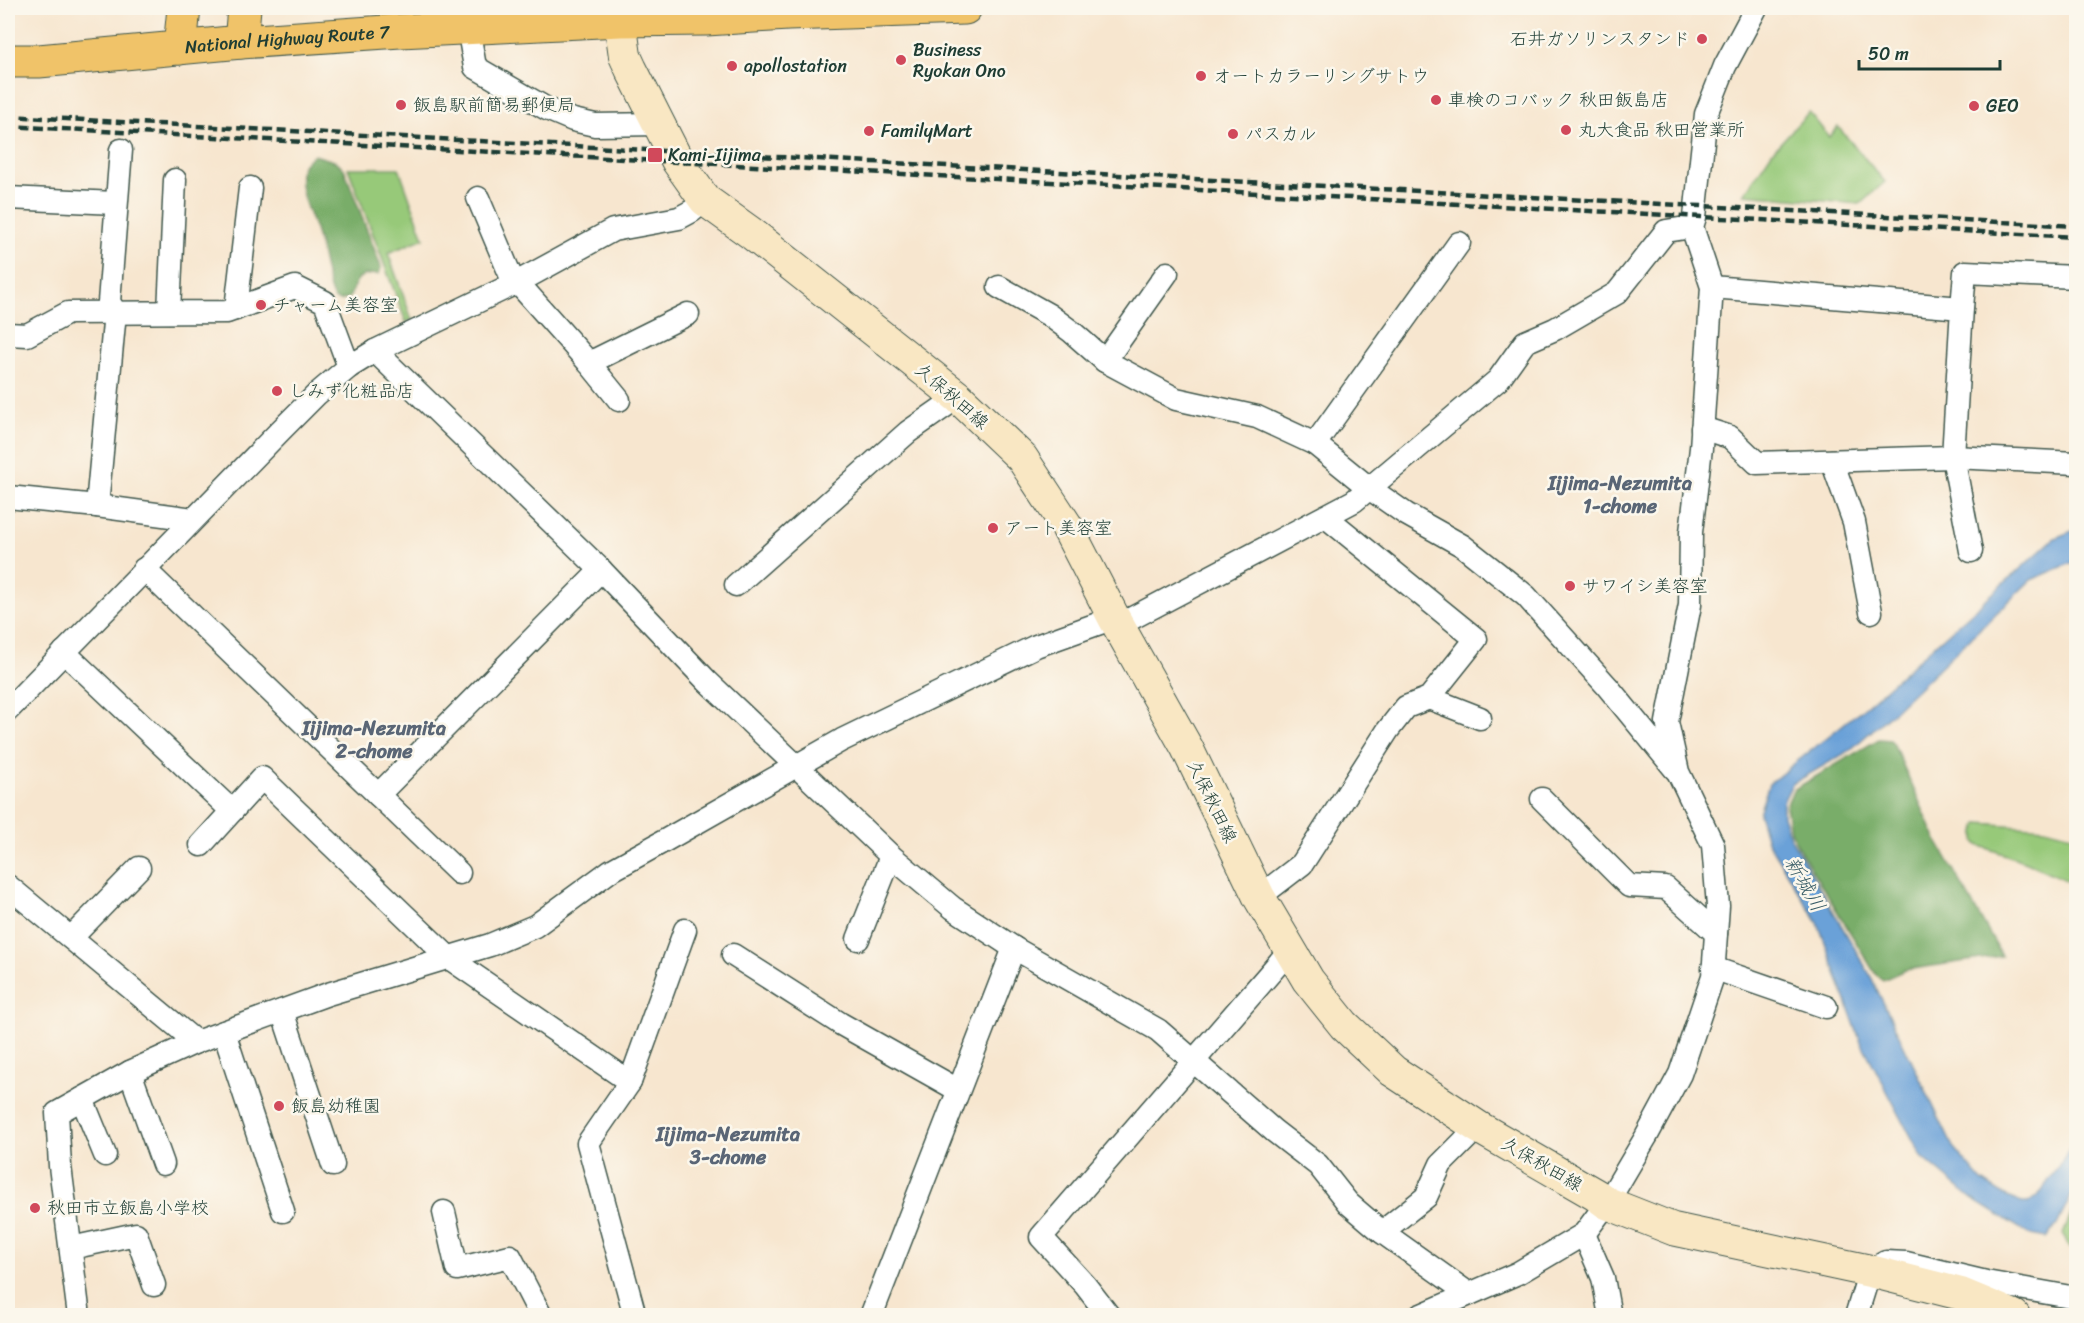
<svg xmlns="http://www.w3.org/2000/svg" width="2084" height="1323" viewBox="0 0 2084 1323" font-family="Sriracha,'Klee One',sans-serif">
<rect width="100%" height="100%" fill="#fbf7ec"/>
<filter id="ink" filterUnits="userSpaceOnUse"><feTurbulence type="fractalNoise" baseFrequency=".0167" numOctaves="2"/><feDisplacementMap in="SourceGraphic" scale="12" xChannelSelector="R" yChannelSelector="G"/><feConvolveMatrix kernelMatrix="1 2 1 2 8 2 1 2 1" color-interpolation-filters="sRGB"/></filter>
<filter id="wash" filterUnits="userSpaceOnUse"><feTurbulence type="fractalNoise" baseFrequency=".008" numOctaves="4" result="noise"/><feDisplacementMap in="SourceGraphic" scale="24" xChannelSelector="R" yChannelSelector="G"/><feGaussianBlur stdDeviation="1.35" result="paint"/><feColorMatrix in="noise" values="0 0 0 0 0 0 0 0 0 0 0 0 0 0 0 0 0 1.4 0 .05"/><feComposite in="paint" operator="in"/></filter>
<g filter="url(#wash)">
<rect width="100%" height="100%" fill="#f7e6cf"/>
<g fill="#97c979" stroke="#5b8356" stroke-width="1.5">
<path d="M1809,112L1829,137L1838,127L1885,182L1860,204L1744,194L1772,152Z"/>
<path d="M348,168H399L424,238L388,253L412,320L406,322Z"/>
<path d="M1979,823L2045,828L2076,836V885L2026,862L1978,845L1975,841V831Z"/>
<path d="M2076,1203V1247H2069L2063,1234Z"/>
</g>
<g fill="#79ad69" stroke="#4c754e" stroke-width="1.5">
<path d="M314,155L337,162L344,169L381,267L379,274C353,274 358,280 349,298L340,301L334,299C324,278 324,257 317,236C311,215 299,196 301,173C301,165 308,159 314,155Z"/>
<path d="M1879,739L1890,740L1893,743L1937,841L2002,956L1905,970L1883,980L1876,975L1801,852L1790,831L1786,806L1793,790Z"/>
</g>
<path fill="#6aa1d8" stroke="#446f86" stroke-width="1.5" d="M2072,531H2076V561L2031,580L1892,713L1849,751L1792,784L1783,802V816L1790,837L1869,973L1953,1147L1982,1181L2007,1197L2022,1203H2029L2038,1196L2076,1141V1186L2057,1225L2046,1238L2031,1235L1972,1199L1922,1157L1860,1040L1818,923L1767,841L1759,813L1769,784L1866,706L2055,538Z"/>
</g>
<g filter="url(#ink)">
<g fill="none" stroke-linecap="round" stroke-linejoin="round">
<g stroke="#3f564b" stroke-width="25">
<g id="minor">
<path d="M468,27L475,67L547,109L573,120L595,125L659,124"/>
<path d="M8,198L115,203"/>
<path d="M478,198L510,274L589,363L619,400"/>
<path d="M1167,273L1105,361L1176,399L1257,417L1315,444L1369,488L1406,514L1463,546L1526,596L1607,686L1675,769"/>
<path d="M999,287L1049,315L1072,332L1105,361"/>
<path d="M1712,287L1962,308L1953,457L1971,551"/>
<path d="M1962,308L1965,272L2076,277"/>
<path d="M236,309L250,188"/>
<path d="M169,312L175,180"/>
<path d="M8,334L27,335L68,313L227,312L295,287L325,302L349,367"/>
<path d="M375,351L601,570L707,681L891,856L953,908L1014,948L1158,1030L1274,1131L1318,1165L1348,1203L1382,1232L1469,1294"/>
<path d="M589,363L688,314"/>
<path d="M1702,428L1730,437L1757,463L1953,457L2076,463"/>
<path d="M1315,444L1459,243"/>
<path d="M1832,461L1854,522L1871,612"/>
<path d="M8,497L97,506L193,519"/>
<path d="M97,506L115,312L109,302L121,150"/>
<path d="M144,569L459,873"/>
<path d="M736,585L908,432L958,397"/>
<path d="M1119,625L1354,501L1498,380L1525,342L1555,329L1617,293L1666,231L1692,227"/>
<path d="M64,652L232,811"/>
<path d="M1429,698L1480,718"/>
<path d="M8,710L281,430L317,394L349,367L375,351L518,282L613,230L679,218L692,211L705,200"/>
<path d="M378,795L601,570"/>
<path d="M1542,799L1629,886L1666,888L1716,933"/>
<path d="M201,845L262,778L449,958L630,1082"/>
<path d="M8,886L196,1042"/>
<path d="M1259,897L1302,864L1388,730L1406,707L1429,698L1476,639L1326,517"/>
<path d="M71,938L139,868"/>
<path d="M858,939L891,856"/>
<path d="M733,955L841,1024L958,1090"/>
<path d="M1713,968L1826,1007"/>
<path d="M282,1011L333,1165"/>
<path d="M224,1032L283,1211"/>
<path d="M130,1072L163,1164"/>
<path d="M82,1099L105,1155"/>
<path d="M444,1212L457,1269L510,1256L541,1316"/>
<path d="M1382,1232L1426,1197L1441,1164L1478,1127"/>
<path d="M1584,1234L1603,1278L1610,1316"/>
<path d="M71,1248L136,1234L154,1285"/>
<path d="M79,1316L60,1166L57,1113L130,1072L196,1042L328,994L490,945L535,926L610,871L666,840L842,740L1036,646L1114,618"/>
<path d="M635,1316L588,1143L630,1082L685,930"/>
<path d="M871,1316L1014,948"/>
<path d="M1109,1316L1085,1285L1041,1237L1290,950"/>
<path d="M1419,1316L1518,1273L1584,1234L1607,1203L1646,1137L1680,1074L1713,976L1718,906L1713,845L1678,772L1667,722L1690,605L1691,532L1701,448L1712,287L1692,227L1695,217L1706,114L1725,66L1756,8"/>
<path d="M1856,1316L1870,1271L1886,1262L1906,1263L1986,1282L2076,1298"/>
</g>
</g>
<g stroke="#3f564b" stroke-width="34">
<path id="secondary" d="M620,20L625,56L631,69L678,162L705,200L751,233L958,397L1022,458L1066,525L1114,618L1187,748L1259,897L1308,980L1344,1025L1393,1071L1478,1127L1596,1195L1607,1203L1673,1229L1870,1271L1961,1294L2014,1316"/>
</g>
<g stroke="#3f564b" stroke-width="35">
<g id="primary">
<path d="M241,42L244,8"/>
<path d="M180,48L184,8"/>
</g>
</g>
<g stroke="#3f564b" stroke-width="35">
<g id="trunk">
<path id="s1" d="M8,61H39L241,42L400,31L620,20L706,19L788,14L965,8"/>
</g>
</g>
<use href="#minor" stroke="#fff" stroke-width="22"/>
<use href="#secondary" stroke="#f9e7c3" stroke-width="32"/>
<use href="#primary" stroke="#f0c369" stroke-width="33"/>
<use href="#trunk" stroke="#f0c369" stroke-width="33"/>
<g stroke="#1f3d34" stroke-width="4.5" stroke-dasharray="9 4.5" stroke-linecap="butt">
<path d="M8,116L2076,226"/>
<path d="M8,126L2076,237"/>
</g>
</g>
</g>
<g fill="#d1495b" stroke="#fbf7ec" stroke-width="2">
<circle cx="1702" cy="39" r="6"/>
<circle cx="901" cy="60" r="6"/>
<circle cx="732" cy="66" r="6"/>
<circle cx="1201" cy="76" r="6"/>
<circle cx="1436" cy="100" r="6"/>
<circle cx="401" cy="105" r="6"/>
<circle cx="1974" cy="106" r="6"/>
<circle cx="1566" cy="130" r="6"/>
<circle cx="869" cy="131" r="6"/>
<circle cx="1233" cy="134" r="6"/>
<rect x="647" y="147" width="16" height="16" rx="3"/>
<circle cx="261" cy="305" r="6"/>
<circle cx="277" cy="391" r="6"/>
<circle cx="993" cy="528" r="6"/>
<circle cx="1570" cy="586" r="6"/>
<circle cx="279" cy="1106" r="6"/>
<circle cx="35" cy="1208" r="6"/>
</g>
<g text-anchor="middle" dominant-baseline="central" stroke-width="5" stroke-linejoin="round" paint-order="stroke">
<g font-size="18" fill="#1f3d34" stroke="#fbf7ec" text-anchor="start">
<text x="1690" y="39" text-anchor="end">石井ガソリンスタンド</text>
<text x="913" y="50">Business<tspan x="913" dy="21">Ryokan Ono</tspan></text>
<text x="744" y="66">apollostation</text>
<text x="1213" y="76">オートカラーリングサトウ</text>
<text x="1448" y="100">車検のコバック 秋田飯島店</text>
<text x="413" y="105">飯島駅前簡易郵便局</text>
<text x="1986" y="106">GEO</text>
<text x="1578" y="130">丸大食品 秋田営業所</text>
<text x="881" y="131">FamilyMart</text>
<text x="1245" y="134">パスカル</text>
<text x="668" y="155">Kami-Iijima</text>
<text x="273" y="305">チャーム美容室</text>
<text x="289" y="391">しみず化粧品店</text>
<text x="1005" y="528">アート美容室</text>
<text x="1582" y="586">サワイシ美容室</text>
<text x="291" y="1106">飯島幼稚園</text>
<text x="47" y="1208">秋田市立飯島小学校</text>
</g>
<g font-size="18" fill="#1f3d34" stroke="#fbf7ec">
<text stroke="none"><textPath href="#s1" startOffset="280">National Highway Route 7</textPath></text>
<text transform="translate(952 396) rotate(41)">久保秋田線</text>
<text transform="translate(1212 801) rotate(64)">久保秋田線</text>
<text transform="translate(1542 1164) rotate(30)">久保秋田線</text>
</g>
<g font-size="20" font-weight="bold" fill="#5a6676" stroke="#fbf7ec">
<text x="1620" y="483">Iijima-Nezumita<tspan x="1620" dy="23">1-chome</tspan></text>
<text x="374" y="728">Iijima-Nezumita<tspan x="374" dy="23">2-chome</tspan></text>
<text x="728" y="1134">Iijima-Nezumita<tspan x="728" dy="23">3-chome</tspan></text>
</g>
<g font-size="20" font-style="italic" fill="#365b65" stroke="#fbf7ec">
<text transform="translate(1805 884) rotate(60)">新城川</text>
</g>
</g>
<rect width="2084" height="1323" fill="none" stroke="#fbf7ec" stroke-width="30"/>
<path d="M1859 60v9h141v-9" fill="none" stroke="#1f3d34" stroke-width="3"/>
<text x="1868" y="60" font-size="18" fill="#1f3d34" stroke="#fbf7ec" stroke-width="4.5" paint-order="stroke">50 m</text>
</svg>
